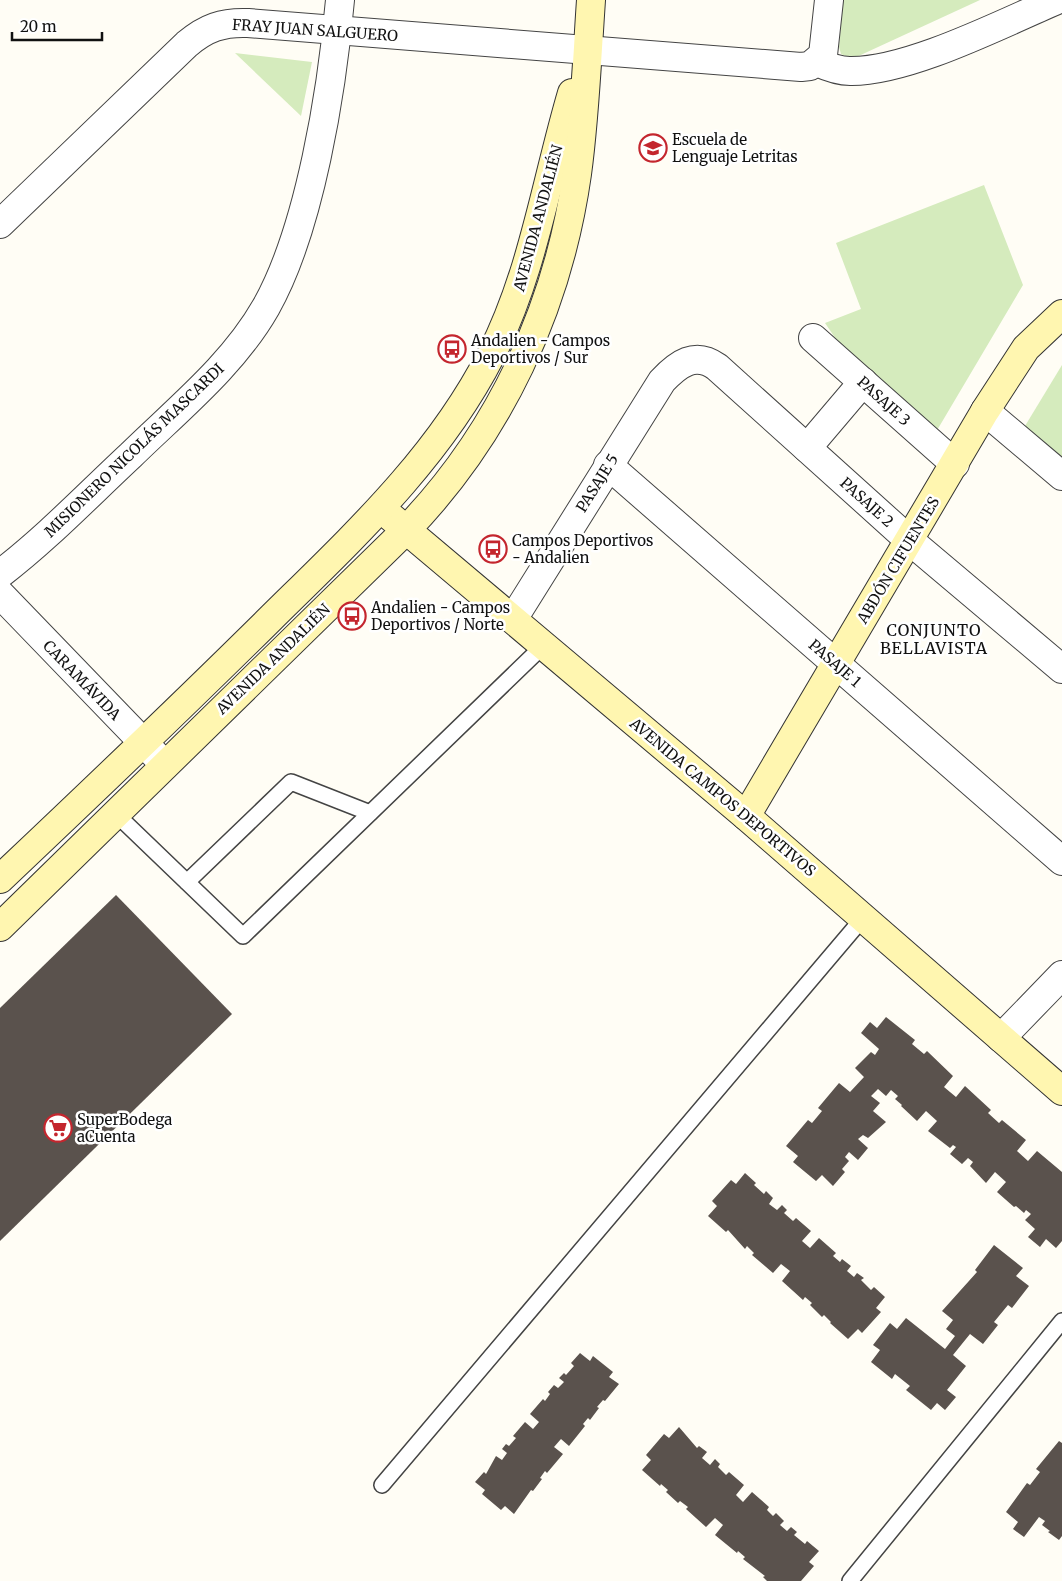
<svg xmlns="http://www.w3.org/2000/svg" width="1062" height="1581" viewBox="0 0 1062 1581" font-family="Merriweather,serif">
<rect width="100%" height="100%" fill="#fffdf5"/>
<g fill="#d5ebbd">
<path d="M843,0H980L852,59L841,54L839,47Z"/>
<path d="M235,53L312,62L301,116Z"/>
<path d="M984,185L1023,285L936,432L844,351L825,323L861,309L836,243Z"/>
<path d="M1062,365V459L1025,426Z"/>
</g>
<g fill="#5a524d">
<path d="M116,895L232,1014L0,1241V1008Z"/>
<path d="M886,1017L915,1040L912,1044L924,1054L927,1051L953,1076L944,1087L956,1097L965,1086L991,1110L988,1113L999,1123L1002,1120L1026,1140L1017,1151L1028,1161L1037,1151L1062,1172V1241L1056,1248L1046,1239L1040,1247L1028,1237L1035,1229L1025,1220L1031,1214L1026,1210L1024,1213L1016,1206L1014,1207L997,1192L1006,1182L995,1172L986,1183L970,1166L973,1162L968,1158L962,1164L950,1154L956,1147L953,1145L950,1148L928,1131L937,1121L926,1111L917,1121L901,1106L902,1105L895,1099L898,1096L891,1090L886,1096L878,1089L871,1096L880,1103L873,1111L886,1122L868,1138L863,1135L858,1139L868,1148L858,1160L849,1152L845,1157L849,1161L842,1169L845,1172L833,1186L822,1175L816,1181L793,1162L798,1156L786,1146L808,1120L812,1123L822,1111L818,1108L839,1083L850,1092L864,1077L855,1068L871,1052L875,1055L879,1049L861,1033L870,1022L877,1028Z"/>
<path d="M745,1173L756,1183L754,1185L764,1194L766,1191L773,1198L769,1204L777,1210L782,1205L787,1210L784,1213L793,1221L796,1218L811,1231L802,1241L810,1248L819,1238L836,1253L833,1256L840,1262L842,1259L851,1266L847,1271L854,1277L857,1273L864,1278L861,1280L871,1290L874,1287L885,1297L876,1308L881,1312L862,1333L858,1329L848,1339L830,1323L831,1322L824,1315L822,1317L810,1305L812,1303L805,1297L803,1300L782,1281L790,1271L781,1264L773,1273L752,1255L754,1253L747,1246L745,1249L728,1230L726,1232L708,1216L717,1206L712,1201L731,1180L736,1184Z"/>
<path d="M994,1245L1023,1268L1016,1276L1029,1286L1012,1308L1008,1305L994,1322L998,1325L983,1344L970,1334L953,1355L966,1366L947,1390L956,1397L945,1410L937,1403L931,1410L906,1390L910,1386L895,1374L892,1379L871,1362L880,1350L873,1345L890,1323L897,1329L906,1318L945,1349L955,1336L946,1329L953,1320L942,1311L977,1272L975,1270Z"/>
<path d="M580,1353L590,1361L593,1356L613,1372L609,1377L619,1384L605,1401L603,1400L597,1407L599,1408L590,1420L588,1418L583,1424L585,1426L569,1446L561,1439L554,1447L563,1454L547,1473L545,1471L540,1478L542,1479L533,1491L531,1490L514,1514L505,1506L501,1510L482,1494L485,1490L475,1482L484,1472L486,1474L496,1456L502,1460L507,1453L502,1449L506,1444L509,1446L516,1438L513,1436L525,1422L533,1429L539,1422L530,1414L543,1399L545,1401L550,1394L548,1392L554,1385L558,1388L564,1382L559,1378L564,1373L566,1375L574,1366L571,1363Z"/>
<path d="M679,1427L697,1448L699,1446L707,1452L702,1458L710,1465L715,1459L720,1464L718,1467L726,1475L729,1472L744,1485L736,1495L743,1502L752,1492L769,1507L767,1510L773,1516L776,1513L784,1521L780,1525L787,1531L791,1527L797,1532L794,1535L805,1544L807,1541L819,1551L809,1562L814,1566L801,1581H767L763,1577L765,1576L743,1559L745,1557L738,1551L737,1553L715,1535L723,1525L715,1518L706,1527L686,1509L688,1507L680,1501L678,1503L666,1492L668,1490L661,1484L660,1486L642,1470L651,1460L646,1455L664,1434L669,1438Z"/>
<path d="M1059,1441L1062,1443V1536L1059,1540L1048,1532L1050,1531L1042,1525L1045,1521L1039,1517L1024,1537L1013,1529L1018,1522L1006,1512L1027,1483L1030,1485L1040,1472L1036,1469Z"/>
</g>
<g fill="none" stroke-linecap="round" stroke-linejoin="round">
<g stroke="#444" stroke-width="18">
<g id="lane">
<path d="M115,813L243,936L544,645"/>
<path d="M187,882L291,782L370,813"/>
<path d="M382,1485L863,918"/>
<path d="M850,1581L1062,1321"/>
</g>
</g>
<g stroke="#444" stroke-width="30">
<g id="street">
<path d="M817,62C828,67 838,71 850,71C908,72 1003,23 1057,0"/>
<path d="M0,224L187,44C206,28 222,22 248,23L801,67L810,66L823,55L829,0"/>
<path d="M813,338L955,464"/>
<path d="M985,411L1062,476"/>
<path d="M807,448L863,382"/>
<path d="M608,465L1062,861"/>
<path d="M0,574C47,538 88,495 131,455C178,409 233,365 266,307C310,229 332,90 340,0"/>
<path d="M0,594L165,765"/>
<path d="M513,619L662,381C678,364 695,351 717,367L909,540L1062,669"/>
<path d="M1001,1038L1062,975"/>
</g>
</g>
<g stroke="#333" stroke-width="30">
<g id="secondary">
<path d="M391,517L746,816L1062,1091"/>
<path d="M746,816L985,411L1026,348L1062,314"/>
<path d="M0,879C91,793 181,707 270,619C352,538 438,459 491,355C533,273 546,181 572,93"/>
<path d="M0,927L406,530C500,433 558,308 577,174C585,116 587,58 591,0"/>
</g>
</g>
<use href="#lane" stroke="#fff" stroke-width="15"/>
<use href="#street" stroke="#fff" stroke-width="28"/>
<use href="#secondary" stroke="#fff6b0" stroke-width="28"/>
</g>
<defs>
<g id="school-ring" transform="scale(1.4375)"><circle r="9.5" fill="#fff" stroke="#c4262e" stroke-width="1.5"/><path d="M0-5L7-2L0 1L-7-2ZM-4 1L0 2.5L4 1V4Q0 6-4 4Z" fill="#c4262e"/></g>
<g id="bus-ring" transform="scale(1.4375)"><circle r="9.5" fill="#fff" stroke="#c4262e" stroke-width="1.5"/><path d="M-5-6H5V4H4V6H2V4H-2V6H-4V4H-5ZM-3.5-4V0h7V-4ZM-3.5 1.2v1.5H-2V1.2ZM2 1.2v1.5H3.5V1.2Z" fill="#c4262e"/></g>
<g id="supermarket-ring" transform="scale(1.4375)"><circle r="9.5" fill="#fff" stroke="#c4262e" stroke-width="1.5"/><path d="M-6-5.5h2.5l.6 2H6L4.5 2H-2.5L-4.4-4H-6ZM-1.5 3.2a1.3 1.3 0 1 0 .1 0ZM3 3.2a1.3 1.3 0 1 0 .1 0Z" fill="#c4262e"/></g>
</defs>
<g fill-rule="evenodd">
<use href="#school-ring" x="653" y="148"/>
<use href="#bus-ring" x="452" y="349"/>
<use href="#bus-ring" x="493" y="549"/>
<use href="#bus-ring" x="352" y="616"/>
<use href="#supermarket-ring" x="58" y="1128"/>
</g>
<g text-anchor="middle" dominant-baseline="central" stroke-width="5" stroke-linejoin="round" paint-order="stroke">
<g font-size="15" fill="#111" stroke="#fff">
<text transform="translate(315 30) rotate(4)">FRAY JUAN SALGUERO</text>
<text transform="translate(538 218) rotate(-75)">AVENIDA ANDALIÉN</text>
<text transform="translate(884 401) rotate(42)">PASAJE 3</text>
<text transform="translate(134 450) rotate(-44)">MISIONERO NICOLÁS MASCARDI</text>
<text transform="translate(597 483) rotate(-58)">PASAJE 5</text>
<text transform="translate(867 502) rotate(42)">PASAJE 2</text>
<text transform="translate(898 560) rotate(-59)">ABDÓN CIFUENTES</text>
<text transform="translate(273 659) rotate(-44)">AVENIDA ANDALIÉN</text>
<text transform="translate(835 663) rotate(41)">PASAJE 1</text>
<text transform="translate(82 680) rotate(46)">CARAMÁVIDA</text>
<text transform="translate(723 797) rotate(40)">AVENIDA CAMPOS DEPORTIVOS</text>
</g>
<g font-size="15" fill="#111" stroke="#fff" text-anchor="start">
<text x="672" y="139">Escuela de<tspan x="672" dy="17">Lenguaje Letritas</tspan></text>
<text x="471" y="340">Andalien - Campos<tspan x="471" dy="17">Deportivos / Sur</tspan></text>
<text x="512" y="540">Campos Deportivos<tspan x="512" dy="17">- Andalien</tspan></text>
<text x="371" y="607">Andalien - Campos<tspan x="371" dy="17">Deportivos / Norte</tspan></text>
<text x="77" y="1119">SuperBodega<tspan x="77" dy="17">aCuenta</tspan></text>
</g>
<g font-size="16" letter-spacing="1" fill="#111" stroke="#fff">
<text x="934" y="630">CONJUNTO<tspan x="934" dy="18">BELLAVISTA</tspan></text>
</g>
</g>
<path d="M12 32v8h90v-8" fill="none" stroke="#111111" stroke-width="2.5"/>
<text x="20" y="32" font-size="15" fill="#111111" stroke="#ffffff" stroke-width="4" paint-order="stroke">20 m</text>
</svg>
